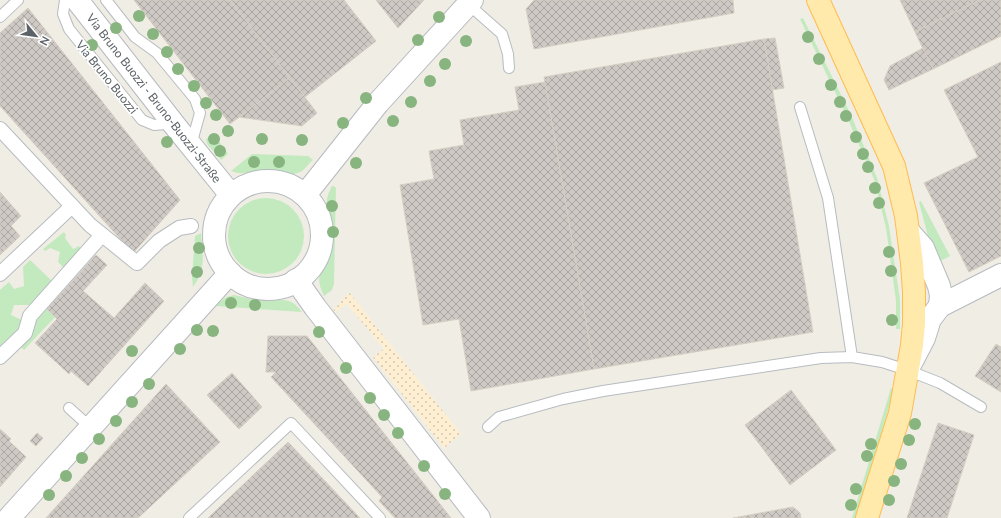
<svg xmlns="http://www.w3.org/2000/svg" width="1001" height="518" viewBox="0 0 1001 518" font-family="Lato,sans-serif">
<defs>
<pattern id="sand-dots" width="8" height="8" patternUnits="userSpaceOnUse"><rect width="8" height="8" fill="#feefd2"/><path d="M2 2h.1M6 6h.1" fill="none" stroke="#d1c5ae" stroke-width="1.8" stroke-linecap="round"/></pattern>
<pattern id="building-cross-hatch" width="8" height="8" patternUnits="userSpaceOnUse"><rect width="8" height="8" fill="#cec9c4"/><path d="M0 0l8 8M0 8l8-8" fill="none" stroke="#aaa7a3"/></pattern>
</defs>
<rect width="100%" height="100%" fill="#f0ede5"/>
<g fill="#c3eabf">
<path d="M803,18L851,115L877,178L889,226L900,300V329H896V301L886,228L874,179L847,117L800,19Z"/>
<path d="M212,135L216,137L228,154L221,160L207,144L206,139Z"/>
<path d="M252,154L308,156L313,160C309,163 306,168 302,171C289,179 275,170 261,171C249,171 243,176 231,171Z"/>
<path d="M332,186H334L336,188L334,284L332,290L324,296C311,271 328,265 330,243C331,221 320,207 332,186Z"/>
<circle cx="266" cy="236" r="38"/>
<path d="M921,201L950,256L940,261L931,248L919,202Z"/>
<path d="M64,232L66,235L65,238L73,249L79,246L81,249L64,268L58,262L60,252L50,248L45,251L43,249Z"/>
<path d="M201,233C203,254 206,270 193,287L192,277L195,236Z"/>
<path d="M30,260L52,281L30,305H14L11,315L22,320L17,330L0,347V290L9,282L14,289L24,286L23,267Z"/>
<path d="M234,295C243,297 253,300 262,301C279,302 289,294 302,312L215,306L226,297Z"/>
<path d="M47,309L55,317L24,350L21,347L24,344L23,342L29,337L37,319Z"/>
<path d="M891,388L894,390L856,518H852Z"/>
</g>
<path fill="url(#sand-dots)" d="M349,292L461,434L444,448L373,357L384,349L347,304L334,313V310Z"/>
<g fill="url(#building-cross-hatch)" stroke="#d6cec2">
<path d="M134,0H230L290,78L230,124Z"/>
<path d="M230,0H344L376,41L305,97Z"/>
<path d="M376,0H424L398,28Z"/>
<path d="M534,0H733L734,13L534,49L526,9Z"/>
<path d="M900,0H980L915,32Z"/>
<path d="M980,0H1001V36L933,69L915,32Z"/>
<path d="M28,8L180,200L133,253L0,106V33Z"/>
<path d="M775,38L784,88L772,90L764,39Z"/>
<path d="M764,39L813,332L594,369L544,77Z"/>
<path d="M923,48L933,69L889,90L884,80L890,66Z"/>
<path d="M1001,62V256L969,272L924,183L978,157L944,90Z"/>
<path d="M290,78L317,113L302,126L239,117Z"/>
<path d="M545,82L594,369L471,391L459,319L423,325L400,185L434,179L429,151L464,145L460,120L519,110L515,87Z"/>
<path d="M0,192L21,216L11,226L20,236L0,255Z"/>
<path d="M96,255L107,265L83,291L114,318L145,283L164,301L88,386L71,371L69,374L35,343L57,319L47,309Z"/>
<path d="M268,336H307L451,518H395L379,501L382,497L271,377L276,372H266Z"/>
<path d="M996,344L1001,347V392L975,376Z"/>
<path d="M232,373L262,407L239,429L207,395Z"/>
<path d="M166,384L220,442L138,518H46Z"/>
<path d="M791,390L836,450L790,485L745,425Z"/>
<path d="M938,423L974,435L947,518H907Z"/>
<path d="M0,429L11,439L9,441L26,457L0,487Z"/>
<path d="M37,433L43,438L36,446L30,441Z"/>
<path d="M288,442L360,518H208Z"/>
<path d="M793,507L800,513L801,518H733Z"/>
</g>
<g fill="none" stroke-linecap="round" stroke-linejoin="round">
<g stroke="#b7bcc0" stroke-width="12">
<g id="service">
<path d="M65,0L63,14L69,29L142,120L154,125L166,124L172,126"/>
<path d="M106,0L135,37L157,53L195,99L200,113L191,145"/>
<path d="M468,4L502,34L508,54L509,68"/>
<path d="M0,17L18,0"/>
<path d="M800,107L828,198L852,357"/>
<path d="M69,408L90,427"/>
<path d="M488,427L499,417L563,399L603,391L821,358L852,357L882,362L907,370L940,383L981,407"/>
<path d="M189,518L291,423L380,518"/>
</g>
</g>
<g stroke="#b7bcc0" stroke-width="16">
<g id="pedestrian">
<path d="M0,129L90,225L137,263L159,241L179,228L191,226"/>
<path d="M0,274L72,206"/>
<path d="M0,357L25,333L30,316L102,235"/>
</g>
</g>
<g stroke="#b6bbc0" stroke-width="24">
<g id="secondary">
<path d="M77,0L176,127L231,195"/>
<circle cx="268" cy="235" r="54"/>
<path d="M305,195L378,103L472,0"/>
<path d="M908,231L923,248L939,286L941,295L940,306"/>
<path d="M296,280L315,307L479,518"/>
<path d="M910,365L924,338L930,319L940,306L1001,275"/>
<path d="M9,518L230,273"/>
</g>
</g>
<g stroke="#ffbc4f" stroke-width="24">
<path id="primary" d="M818,0L894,166L906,216L912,263L914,292V323L912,345L900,413L867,518"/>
</g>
<use href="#service" stroke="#fff" stroke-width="10"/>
<use href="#pedestrian" stroke="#fff" stroke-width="14"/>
<use href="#secondary" stroke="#fff" stroke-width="22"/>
<use href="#primary" stroke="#ffe9ab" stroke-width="22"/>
</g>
<g fill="#87b47f">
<circle cx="139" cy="16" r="6"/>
<circle cx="439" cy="17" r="6"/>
<circle cx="116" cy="28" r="6"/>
<circle cx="153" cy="34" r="6"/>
<circle cx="808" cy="37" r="6"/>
<circle cx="418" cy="40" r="6"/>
<circle cx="466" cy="41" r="6"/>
<circle cx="92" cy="45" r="6"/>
<circle cx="167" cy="52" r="6"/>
<circle cx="819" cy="59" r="6"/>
<circle cx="445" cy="64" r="6"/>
<circle cx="178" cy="69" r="6"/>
<circle cx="430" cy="81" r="6"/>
<circle cx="831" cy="85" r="6"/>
<circle cx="194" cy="86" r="6"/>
<circle cx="366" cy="98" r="6"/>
<circle cx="411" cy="102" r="6"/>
<circle cx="840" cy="102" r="6"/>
<circle cx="206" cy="103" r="6"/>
<circle cx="216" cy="115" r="6"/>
<circle cx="846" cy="116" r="6"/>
<circle cx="393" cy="121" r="6"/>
<circle cx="343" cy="123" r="6"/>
<circle cx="228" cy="131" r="6"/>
<circle cx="856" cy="137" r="6"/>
<circle cx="214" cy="139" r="6"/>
<circle cx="262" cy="139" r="6"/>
<circle cx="302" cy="140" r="6"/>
<circle cx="167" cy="142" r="6"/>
<circle cx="220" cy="151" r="6"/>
<circle cx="863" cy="154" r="6"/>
<circle cx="254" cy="162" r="6"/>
<circle cx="279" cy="162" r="6"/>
<circle cx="356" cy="163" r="6"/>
<circle cx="868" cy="167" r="6"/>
<circle cx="875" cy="188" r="6"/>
<circle cx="879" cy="203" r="6"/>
<circle cx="332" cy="206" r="6"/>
<circle cx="333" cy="232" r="6"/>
<circle cx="199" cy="248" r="6"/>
<circle cx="889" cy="252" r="6"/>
<circle cx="891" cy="271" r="6"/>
<circle cx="197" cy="272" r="6"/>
<circle cx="231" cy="303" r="6"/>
<circle cx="255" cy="305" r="6"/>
<circle cx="892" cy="320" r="6"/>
<circle cx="197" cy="330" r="6"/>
<circle cx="213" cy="331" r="6"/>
<circle cx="319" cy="332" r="6"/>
<circle cx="180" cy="349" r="6"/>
<circle cx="132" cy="351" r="6"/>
<circle cx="346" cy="368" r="6"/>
<circle cx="149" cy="384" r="6"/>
<circle cx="370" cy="398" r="6"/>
<circle cx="132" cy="402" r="6"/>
<circle cx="384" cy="415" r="6"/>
<circle cx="116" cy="421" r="6"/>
<circle cx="915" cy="424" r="6"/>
<circle cx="398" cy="433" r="6"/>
<circle cx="99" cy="439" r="6"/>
<circle cx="909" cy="440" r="6"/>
<circle cx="871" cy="444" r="6"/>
<circle cx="867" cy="456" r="6"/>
<circle cx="82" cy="458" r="6"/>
<circle cx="901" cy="464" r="6"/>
<circle cx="424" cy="466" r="6"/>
<circle cx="66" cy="476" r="6"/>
<circle cx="894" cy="481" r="6"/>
<circle cx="856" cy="489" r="6"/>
<circle cx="445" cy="494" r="6"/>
<circle cx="49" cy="495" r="6"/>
<circle cx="889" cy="500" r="6"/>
<circle cx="851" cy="505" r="6"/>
</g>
<g text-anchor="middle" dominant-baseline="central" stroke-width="3.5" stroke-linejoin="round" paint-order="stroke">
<g font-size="12" fill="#5c6267" stroke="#fff">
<text transform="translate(107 77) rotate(51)">Via Bruno Buozzi</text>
<text transform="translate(154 98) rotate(52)">Via Bruno Buozzi - Bruno-Buozzi-Straße</text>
</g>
</g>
<g transform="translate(36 36) rotate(119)" stroke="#ffffff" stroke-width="3" paint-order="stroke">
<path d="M0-3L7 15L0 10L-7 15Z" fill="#5c6267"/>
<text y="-6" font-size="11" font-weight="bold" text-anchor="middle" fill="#5c6267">N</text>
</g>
</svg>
